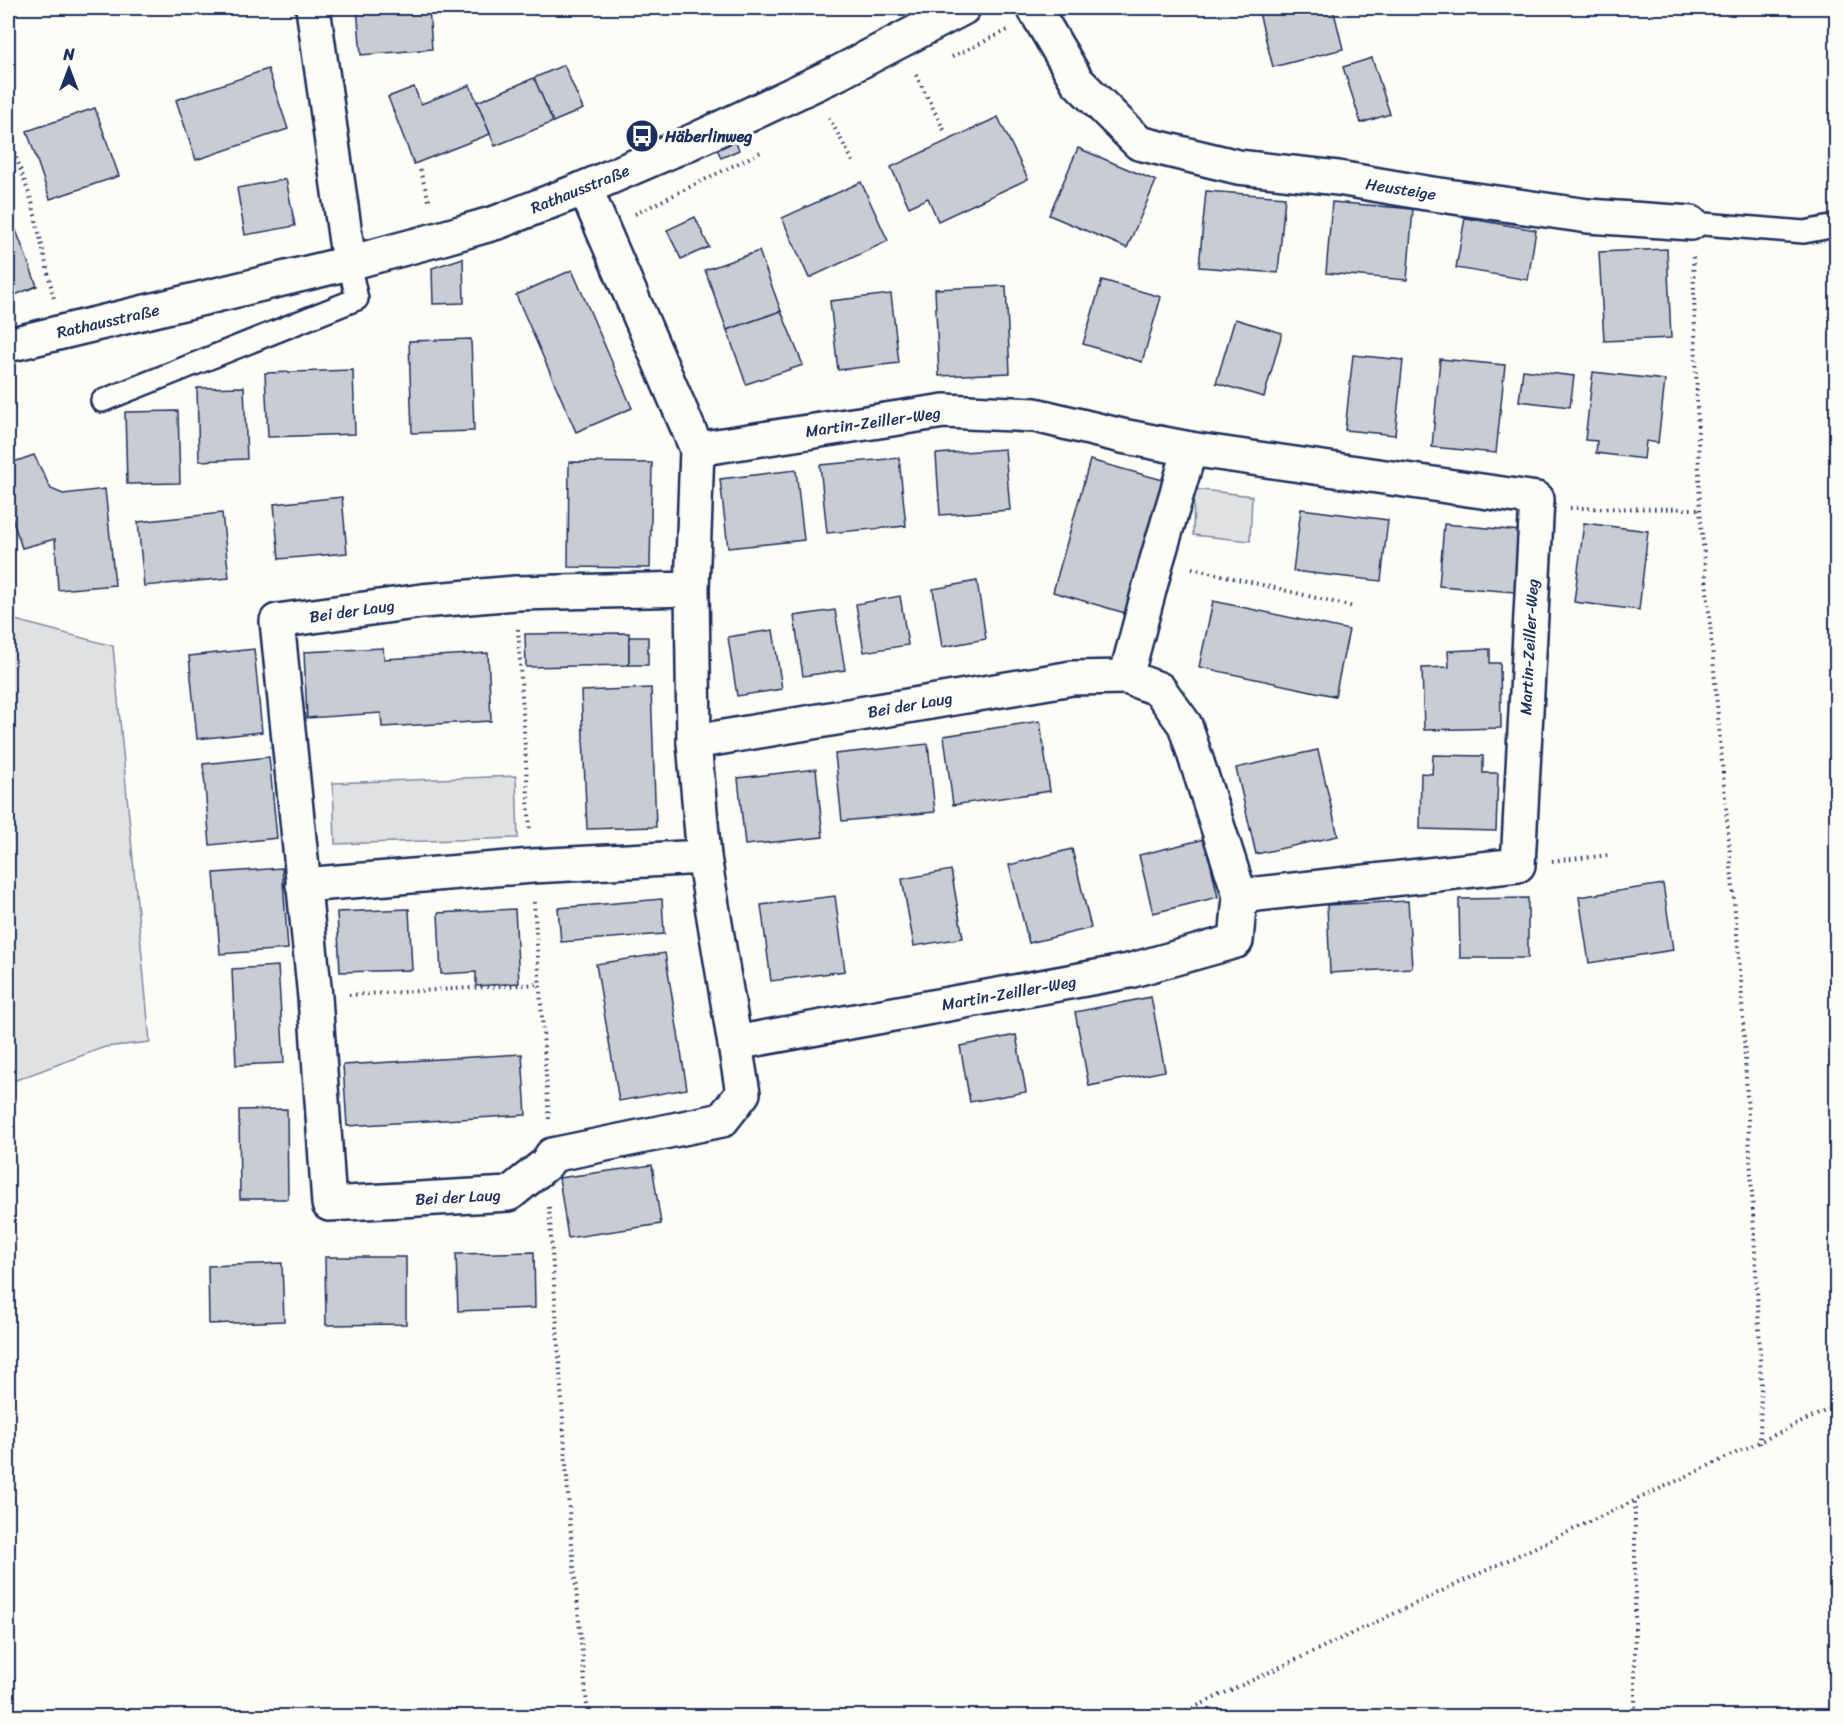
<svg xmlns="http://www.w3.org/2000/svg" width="1844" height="1724" viewBox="0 0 1844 1724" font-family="Sriracha,sans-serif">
<rect width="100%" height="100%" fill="#fdfcf7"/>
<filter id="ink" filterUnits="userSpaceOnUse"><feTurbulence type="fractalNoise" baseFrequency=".0167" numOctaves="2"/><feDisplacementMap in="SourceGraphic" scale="12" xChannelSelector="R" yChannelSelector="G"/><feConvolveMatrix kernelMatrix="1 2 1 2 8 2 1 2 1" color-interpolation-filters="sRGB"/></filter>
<g filter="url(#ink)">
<g fill="#e0e1e3" stroke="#7e88a0" stroke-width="1.5">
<path d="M1194,489L1252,496L1250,541L1193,535Z"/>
<path d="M8,618L113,646L150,1042L105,1047L8,1083Z"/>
<path d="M516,776L518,838L335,844L333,783Z"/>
</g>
<g fill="#c9ccd3" stroke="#1b2f5e" stroke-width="1.5">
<path d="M357,8H429L432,49L361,55Z"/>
<path d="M1281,8H1333L1343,49L1273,67L1259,13Z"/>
<path d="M1372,58L1390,114L1361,123L1343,67Z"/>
<path d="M564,65L583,109L553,122L534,78Z"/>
<path d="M268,69L288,129L196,160L176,100Z"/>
<path d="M534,78L553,122L495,146L477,102Z"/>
<path d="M470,85L490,134L414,164L388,97L414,87L421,104Z"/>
<path d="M95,108L119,176L50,199L27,131Z"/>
<path d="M998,117L1028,179L938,221L928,198L909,207L891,167Z"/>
<path d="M734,138L739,150L721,158L716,146Z"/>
<path d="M1078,148L1156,181L1127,248L1049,215Z"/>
<path d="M286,179L295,226L245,235L237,188Z"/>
<path d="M861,182L888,241L809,278L782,218Z"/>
<path d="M1206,191L1285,197L1278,273L1199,267Z"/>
<path d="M1332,202L1413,209L1407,280L1326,273Z"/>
<path d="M695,217L709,247L681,259L667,230Z"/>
<path d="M1465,218L1536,230L1528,280L1456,268Z"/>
<path d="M16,230L37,286L8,298V233Z"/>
<path d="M1667,249L1671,338L1604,341L1599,252Z"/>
<path d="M759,251L781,311L727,330L705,270Z"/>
<path d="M463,258L464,303L433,304L432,268Z"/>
<path d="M572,270L632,408L576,432L516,295Z"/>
<path d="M1102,280L1161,297L1142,362L1083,344Z"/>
<path d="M1006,286L1010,373L939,376L935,289Z"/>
<path d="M891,294L899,363L838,370L830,301Z"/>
<path d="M781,311L803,365L746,384L727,330Z"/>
<path d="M1235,319L1282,333L1264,397L1216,383Z"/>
<path d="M471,339L474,431L412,433L409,341Z"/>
<path d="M1353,355L1403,360L1395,435L1345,430Z"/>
<path d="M1440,359L1505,365L1496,453L1432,447Z"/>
<path d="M353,370L355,434L268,437L265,373Z"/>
<path d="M1523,370L1574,376L1570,407L1519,401Z"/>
<path d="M1593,372L1665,380L1658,443L1646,441L1644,459L1596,453L1597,441L1585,440Z"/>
<path d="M244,387L247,459L199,461L197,388Z"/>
<path d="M178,411L180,483L127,484L125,412Z"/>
<path d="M1005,449L1010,510L940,515L936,454Z"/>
<path d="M34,455L51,489L63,494L105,489L115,585L58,590L55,539L22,548L11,515L8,516V464Z"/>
<path d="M899,458L906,526L827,533L820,465Z"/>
<path d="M1090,460L1163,480L1125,613L1053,592Z"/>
<path d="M569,462L652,463L650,568L568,567Z"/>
<path d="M796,470L804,540L728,548L720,479Z"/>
<path d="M342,497L347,553L279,559L274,504Z"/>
<path d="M1301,509L1388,520L1381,581L1293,571Z"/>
<path d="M222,513L229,578L144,586L138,522Z"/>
<path d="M1584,523L1648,531L1639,610L1574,602Z"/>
<path d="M1444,524L1521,531L1515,592L1439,586Z"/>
<path d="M977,581L986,639L942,647L933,589Z"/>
<path d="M900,596L908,645L864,652L856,604Z"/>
<path d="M1213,601L1349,630L1335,696L1199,667Z"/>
<path d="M835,610L845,670L803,676L794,616Z"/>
<path d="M773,630L782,689L737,696L728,637Z"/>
<path d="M629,633V665L526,667L525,634Z"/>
<rect x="629" y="637" width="19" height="28"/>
<path d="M383,648L384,659L488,653L491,721L382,727L381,713L307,718L304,652Z"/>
<path d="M254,649L262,732L197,739L189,656Z"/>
<path d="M1490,649V663H1500L1501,728L1424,730L1422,668L1449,667L1448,651Z"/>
<path d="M651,688L656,827L587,829L581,691Z"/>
<path d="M1040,721L1050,791L953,805L944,736Z"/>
<path d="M928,744L935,812L842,821L835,754Z"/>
<path d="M1318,750L1338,836L1256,854L1236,768Z"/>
<path d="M1433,755L1483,756V773H1498L1496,831L1420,829L1421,773L1432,774Z"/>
<path d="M269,757L277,838L210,845L203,764Z"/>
<path d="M816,769L823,837L745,845L738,778Z"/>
<path d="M1205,839L1218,897L1153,913L1139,855Z"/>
<path d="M1072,849L1091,928L1029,943L1009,865Z"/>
<path d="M282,868L288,949L220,954L214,873Z"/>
<path d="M951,870L963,938L914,946L902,879Z"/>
<path d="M1663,884L1673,950L1589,963L1579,897Z"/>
<path d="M835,896L845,971L771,981L761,905Z"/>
<path d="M1528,898V958H1460L1459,899Z"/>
<path d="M662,899L664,934L561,942L558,908Z"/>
<path d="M1408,901L1412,968L1330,973L1327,905Z"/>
<path d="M409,909L412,970L340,972L337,912Z"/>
<path d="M515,909L519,983L476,986V972L441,974L438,913Z"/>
<path d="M665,953L687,1089L619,1101L596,964Z"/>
<path d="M278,966L284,1063L236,1065L232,969Z"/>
<path d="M1151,997L1165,1071L1089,1086L1075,1012Z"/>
<path d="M1016,1035L1026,1092L970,1102L960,1046Z"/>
<path d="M522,1054L526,1115L347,1126L343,1065Z"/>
<path d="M287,1109L288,1199H240L239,1110Z"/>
<path d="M652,1165L661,1224L568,1238L559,1178Z"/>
<path d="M534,1252L535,1308L458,1311L456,1254Z"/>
<path d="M325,1257H406V1324L326,1325Z"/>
<path d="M282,1263L284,1321L209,1324L208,1266Z"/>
</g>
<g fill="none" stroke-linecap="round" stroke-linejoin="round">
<g stroke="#1b2f5e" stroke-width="26">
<g id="lane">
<path d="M1691,223L1804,232L1836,226"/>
<path d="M102,401L357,299L349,263"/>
</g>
</g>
<g stroke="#1b2f5e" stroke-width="38">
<g id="street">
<path d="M313,8L349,263"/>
<path d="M1034,8L1077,81L1139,143L1238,167L1338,178L1426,193L1588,216L1691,223"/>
<path d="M585,188L697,449L692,589L694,742L704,857L743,1093L722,1120L552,1155L546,1164L509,1194L329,1204L315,997L277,621L422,601L516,593L692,589"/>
<path d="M697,449L944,411L1035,415L1122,436L1190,449L1537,499L1518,865L1240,896L1236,941L1129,971L735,1043"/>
<path d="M1190,449L1157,560L1126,677L1159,689L1185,725L1240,896"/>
<path d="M694,742L1072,678L1126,677"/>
<path d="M303,885L532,866L704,857"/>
</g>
</g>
<g stroke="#1b2f5e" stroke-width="38">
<path id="secondary" d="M8,345L349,263L439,239L498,222L585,188L689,143L838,73L963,8"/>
</g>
<g stroke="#1b2f5e" stroke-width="4" stroke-dasharray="1.5 4.5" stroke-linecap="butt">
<path d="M952,57L1008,30"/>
<path d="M916,75L944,130"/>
<path d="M829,118L855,165"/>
<path d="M8,135L32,202L54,299"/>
<path d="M420,170L430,204"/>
<path d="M635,214L763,151"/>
<path d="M1693,257L1700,509L1741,981L1759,1329L1761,1384L1760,1444"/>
<path d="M1570,508L1700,509"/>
<path d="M1192,568L1354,607"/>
<path d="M518,629L530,831"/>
<path d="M1552,861L1610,855"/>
<path d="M534,902L549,1119"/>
<path d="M349,995L540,984"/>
<path d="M549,1207L570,1524L588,1716"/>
<path d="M1635,1502V1705L1637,1716"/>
<path d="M1176,1716L1836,1406"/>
</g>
<use href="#lane" stroke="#fdfcf7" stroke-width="21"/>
<use href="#street" stroke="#fdfcf7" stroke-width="33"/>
<use href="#secondary" stroke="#fdfcf7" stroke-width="33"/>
</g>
</g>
<defs>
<g id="bus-disc" transform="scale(1.725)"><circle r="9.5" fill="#1b2f5e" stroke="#fdfcf7"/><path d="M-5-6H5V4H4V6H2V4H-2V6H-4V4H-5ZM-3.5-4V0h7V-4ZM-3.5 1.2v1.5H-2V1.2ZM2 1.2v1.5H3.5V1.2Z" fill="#fff"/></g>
</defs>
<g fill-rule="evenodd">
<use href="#bus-disc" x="642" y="136"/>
</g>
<g text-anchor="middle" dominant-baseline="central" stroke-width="6" stroke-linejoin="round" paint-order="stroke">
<g font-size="16" font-weight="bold" fill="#1b2f5e" stroke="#fdfcf7" text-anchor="start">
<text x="665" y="136">Häberlinweg</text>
</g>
<g font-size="16" fill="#1b2f5e" stroke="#fdfcf7">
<text transform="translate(580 189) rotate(-22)">Rathausstraße</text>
<text transform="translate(1401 189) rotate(9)">Heusteige</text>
<text transform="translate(108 321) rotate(-13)">Rathausstraße</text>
<text transform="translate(873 422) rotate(-8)">Martin-Zeiller-Weg</text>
<text transform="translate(352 611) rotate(-8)">Bei der Laug</text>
<text transform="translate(1529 647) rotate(-87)">Martin-Zeiller-Weg</text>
<text transform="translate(910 705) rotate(-10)">Bei der Laug</text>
<text transform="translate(1009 993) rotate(-10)">Martin-Zeiller-Weg</text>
<text transform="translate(458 1197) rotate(-3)">Bei der Laug</text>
</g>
</g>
<rect width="1844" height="1724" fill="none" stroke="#fdfcf7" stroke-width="30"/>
<rect x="15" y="15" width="1814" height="1694" fill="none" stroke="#1b2f5e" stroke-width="2" filter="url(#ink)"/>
<g transform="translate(69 69)" stroke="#fdfcf7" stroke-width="4.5" paint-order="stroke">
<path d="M0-4.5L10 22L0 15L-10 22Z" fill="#1b2f5e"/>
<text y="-9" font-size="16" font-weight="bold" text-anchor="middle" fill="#1b2f5e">N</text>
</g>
</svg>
